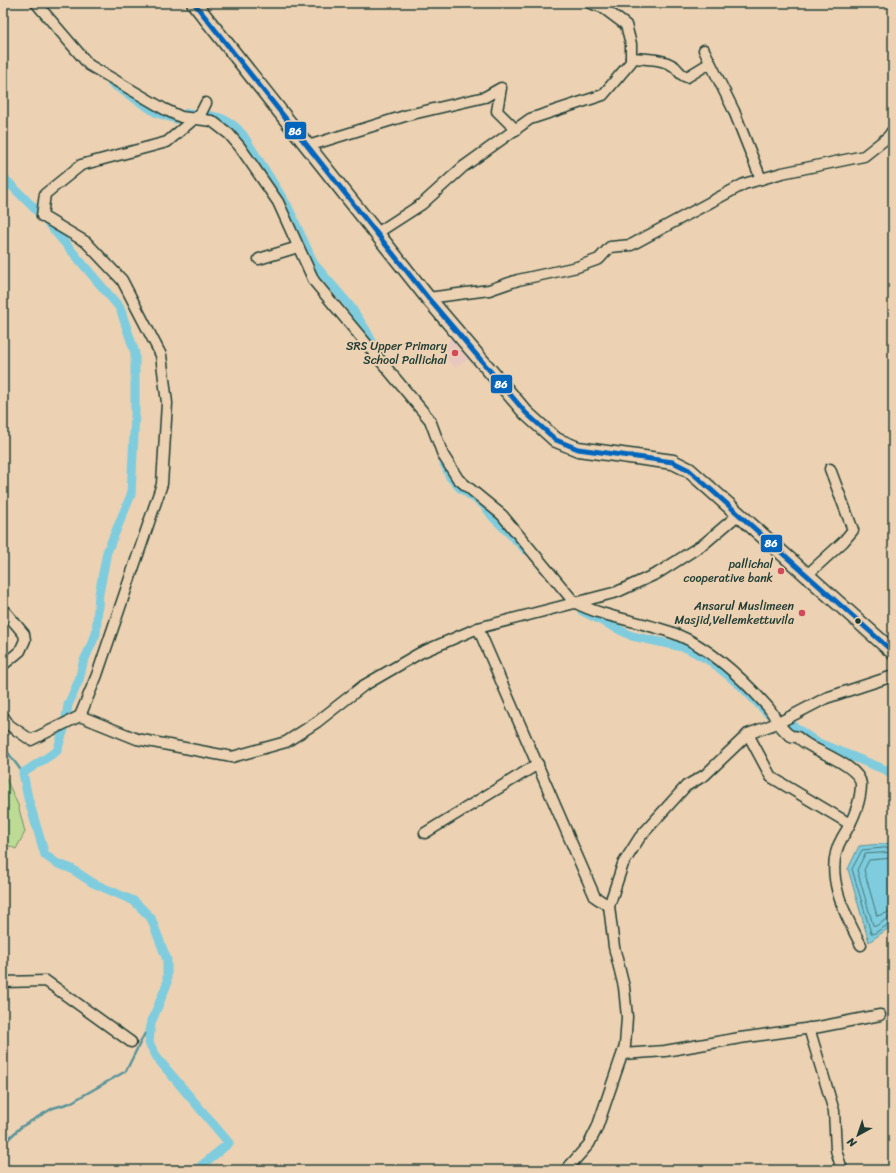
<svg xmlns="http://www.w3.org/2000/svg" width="896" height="1173" viewBox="0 0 896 1173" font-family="Sriracha,sans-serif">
<rect width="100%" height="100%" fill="#ecd2b3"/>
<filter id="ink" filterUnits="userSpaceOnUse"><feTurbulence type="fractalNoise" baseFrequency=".025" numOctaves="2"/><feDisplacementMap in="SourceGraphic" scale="8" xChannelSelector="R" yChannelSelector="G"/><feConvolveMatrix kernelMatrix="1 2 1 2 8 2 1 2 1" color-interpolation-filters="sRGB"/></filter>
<g filter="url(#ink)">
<path fill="#e8c8be" d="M454,336L473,356L455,368L438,350Z"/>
<path fill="#bddb94" stroke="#6e8c64" d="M3,772L18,805L25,832L16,849L3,843Z"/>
<path fill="#7fccde" stroke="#59939a" d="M893,843V925L869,942L848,869L859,846Z"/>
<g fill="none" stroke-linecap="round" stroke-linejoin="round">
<g stroke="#457678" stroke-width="1">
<path d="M893,847L862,850L852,869L871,933L873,934L893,922"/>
<path d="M893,852L865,854L857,870L873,925L876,926L888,918L893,917"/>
<path d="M893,858L869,860L864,870L877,916L893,911"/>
</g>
<g stroke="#59939a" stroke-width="2.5">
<path d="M3,746L23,773"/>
<path d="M3,1144L21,1127L53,1108L70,1103L126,1071L144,1035L150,1027"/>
</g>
<g stroke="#7fccde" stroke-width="9">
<path d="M111,83L157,113L176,119"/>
<path d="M187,113C210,115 227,115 243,135L288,207L314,264L350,306L366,330L378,353"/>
<path d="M3,177L42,216L120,308L135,353V414L131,495L107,552L99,594L96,634L83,663L79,680L68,705L66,718"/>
<path d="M444,463L450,477L459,487L484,505L493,517L526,550"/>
<path d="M582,611L632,636L687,648L712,662L741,686L767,713"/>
<path d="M789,723L816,742L886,770L893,775"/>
<path d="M65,726L57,751L23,773L28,798L45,855L56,863L72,869L93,883L134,901L151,918L167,960V984L151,1023L149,1043L158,1059L229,1143L196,1170"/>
</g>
<g stroke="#1f3d34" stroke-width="13">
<g id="street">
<path d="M36,3L89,65L164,109L181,117L212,121L229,134L240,147L278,202L314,281L430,420L443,455L458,479L502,515L574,602C606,619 644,621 678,635C712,649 742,678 767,706C775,715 780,730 791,736C795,738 793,735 797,737C800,739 803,742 807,744C820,753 860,767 861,784C861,803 852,822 842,838C822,872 845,915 861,945"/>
<path d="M704,50L734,111L761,179"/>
<path d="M631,58C646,59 662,58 675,67C679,71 680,75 687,77L710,63"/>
<path d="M308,146L408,115L485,97L501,88L497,111L516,130"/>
<path d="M377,233L422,204L463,167L530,119L603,95L631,62V44L626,25L602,7L590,3"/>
<path d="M259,259L298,247"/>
<path d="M428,298L489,290L518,280L577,267L599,259L610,247L631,245L744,184L782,173L864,156L888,137L893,130"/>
<path d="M807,575L843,542L853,530L830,469"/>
<path d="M3,609L24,634L25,640L20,651L3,665"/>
<path d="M478,628L595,897L609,906"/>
<path d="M3,716L9,725L31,740L80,716L137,739L232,757L286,742L317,722L363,686L420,653L478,628L617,592L658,573L705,543L739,514"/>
<path d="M80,716L97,675L162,484L167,403L161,355L122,280L86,242L42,216L45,194L81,165L167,142L201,113L206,103"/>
<path d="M748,734L771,777L850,824"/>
<path d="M425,833L538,764"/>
<path d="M3,982L46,981L131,1042"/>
<path d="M809,1028L834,1111L836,1150L842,1170"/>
<path d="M623,1054L665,1051L740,1038L819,1027L880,1015"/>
<path d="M566,1170L589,1144L597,1128L625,1046L627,1017L624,987L614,947L609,906L623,864L640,837L686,786L705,775L748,734L780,722L826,698L893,676"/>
</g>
</g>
<g stroke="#1f3d34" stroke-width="17">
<path id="secondary" d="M194,3L428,298L526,413L556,440L578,449L673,462L689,470L893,652"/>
</g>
<use href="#street" stroke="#ecd2b3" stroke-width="10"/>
<use href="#secondary" stroke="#ecd2b3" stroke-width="14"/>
<g stroke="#ecd2b3" stroke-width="8">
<path id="bus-1" d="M194,3L428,298L526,413L556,440L578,449L673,462L689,470L893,652"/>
</g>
<use href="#bus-1" stroke="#0065bd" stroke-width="5"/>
</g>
</g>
<g fill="#d1495b" stroke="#ecd2b3" stroke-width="1.5">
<circle cx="455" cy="353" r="4"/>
<circle cx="781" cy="571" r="4"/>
<circle cx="802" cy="613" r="4"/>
</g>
<circle fill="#1f3d34" stroke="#ecd2b3" stroke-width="1.5" cx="858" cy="621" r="3.5"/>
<g text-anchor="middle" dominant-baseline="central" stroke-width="4" stroke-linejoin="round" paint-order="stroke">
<g font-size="12" fill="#1f3d34" stroke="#ecd2b3" text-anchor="end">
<text x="447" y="346">SRS Upper Primary<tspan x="447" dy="14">School Pallichal</tspan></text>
<text x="773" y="564">pallichal<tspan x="773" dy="14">cooperative bank</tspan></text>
<text x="794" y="606">Ansarul Muslimeen<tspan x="794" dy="14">Masjid,Vellemkettuvila</tspan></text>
</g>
</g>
<g stroke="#ecd2b3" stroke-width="1.5">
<rect x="284" y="121" width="23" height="19" rx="4" fill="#0065bd"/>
<rect x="490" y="374" width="23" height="20" rx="4" fill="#0065bd"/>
<rect x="760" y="534" width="23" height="19" rx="4" fill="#0065bd"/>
</g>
<g font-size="11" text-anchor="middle" font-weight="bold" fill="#fff">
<text x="295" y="135">86</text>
<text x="501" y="388">86</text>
<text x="771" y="547">86</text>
</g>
<rect width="896" height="1173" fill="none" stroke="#ecd2b3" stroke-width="16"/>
<rect x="8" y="8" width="880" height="1157" fill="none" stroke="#1f3d34" stroke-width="1.5" filter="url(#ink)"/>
<g transform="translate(858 1135) rotate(220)" stroke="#ecd2b3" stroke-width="3" paint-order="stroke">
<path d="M0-3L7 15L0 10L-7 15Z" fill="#1f3d34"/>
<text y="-6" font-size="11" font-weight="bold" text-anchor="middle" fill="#1f3d34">N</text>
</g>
</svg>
